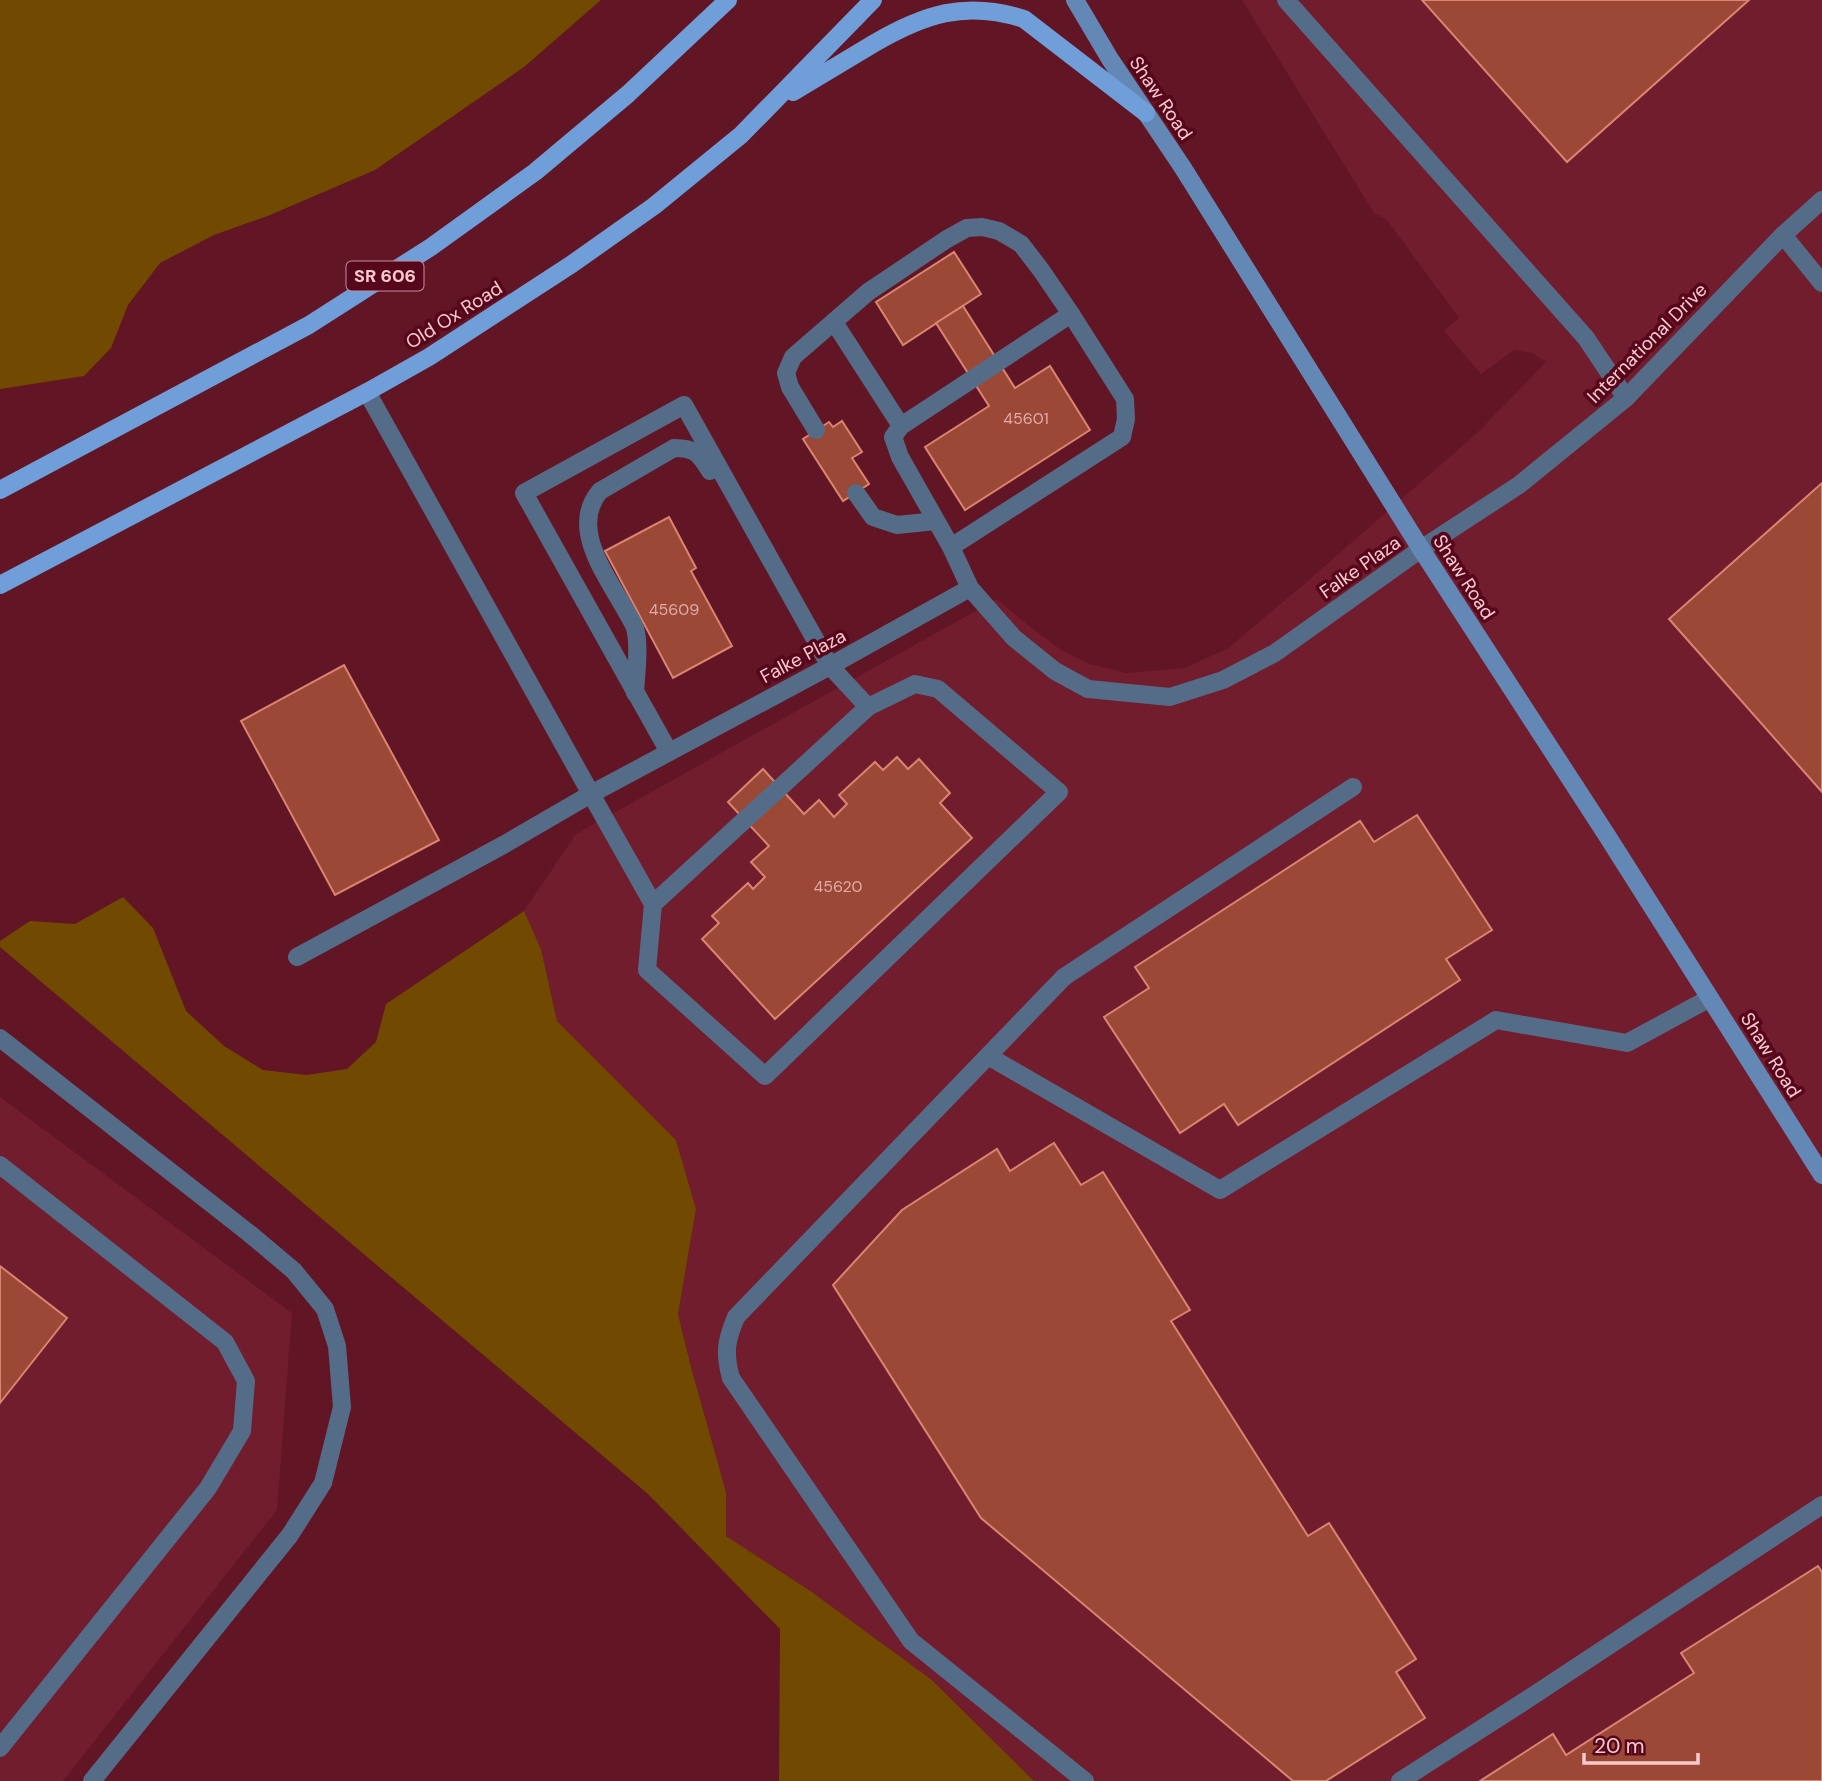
<svg xmlns="http://www.w3.org/2000/svg" width="1822" height="1781" viewBox="0 0 1822 1781" font-family="'DM Sans',sans-serif">
<rect width="100%" height="100%" fill="#621525"/>
<g fill="#711d2e">
<path d="M1242,0H1822V1781H1034L932,1680L809,1590L726,1536V1492L691,1367L678,1314L696,1209L676,1140L557,1021L541,949L524,911L576,834L997,599L1020,619L1061,650L1090,664L1126,673L1184,668L1227,649L1303,585L1477,433L1546,362L1532,353L1514,350L1481,374L1444,331L1459,318L1387,220L1374,213Z"/>
<path d="M0,1097L292,1313L277,1510L63,1781H0Z"/>
</g>
<g fill="#714900">
<path d="M0,0H601L524,67L375,170L270,215L214,235L160,263L128,305L111,348L84,376L0,389Z"/>
<path d="M123,897L153,928L186,1011L224,1046L263,1070L307,1075L347,1069L376,1042L386,1004L524,911L541,949L557,1021L676,1140L696,1209L678,1314L691,1367L726,1492V1536L809,1590L932,1680L1034,1781H779L780,1629L648,1494L0,947V941L30,921L75,924Z"/>
</g>
<g fill="#9c4836" stroke="#da8572" stroke-width="2">
<path d="M1422,0H1749L1567,162Z"/>
<path d="M954,252L981,294L903,345L876,302Z"/>
<path d="M963,306L1015,388L1050,366L1090,430L965,510L925,447L989,406L936,323Z"/>
<path d="M842,421L862,452L852,458L869,484L843,501L803,439L829,422L833,427Z"/>
<path d="M1822,483V792L1669,619Z"/>
<path d="M669,517L696,568L691,571L732,646L673,678L605,551Z"/>
<path d="M344,665L439,840L335,895L241,721Z"/>
<path d="M897,757L908,769L919,759L950,793L940,803L972,838L775,1019L702,939L719,923L712,916L748,883L753,889L765,877L751,862L769,846L728,802L763,769L804,814L819,800L834,817L847,804L839,795L875,762L883,770Z"/>
<path d="M1417,815L1492,930L1446,959L1460,980L1238,1125L1224,1104L1180,1133L1104,1017L1149,988L1135,967L1360,821L1374,842Z"/>
<path d="M1054,1143L1081,1185L1103,1172L1190,1310L1171,1321L1308,1536L1329,1523L1416,1659L1396,1672L1425,1718L1326,1781H1293L981,1518L833,1285L902,1210L997,1149L1010,1171Z"/>
<path d="M0,1266L67,1318L0,1403Z"/>
<path d="M1818,1566L1822,1572V1781H1480L1553,1734L1566,1755L1694,1673L1681,1653Z"/>
</g>
<g fill="none" stroke-linecap="round" stroke-linejoin="round">
<g stroke="#546c88" stroke-width="18">
<path d="M1286,0L1586,338L1626,398"/>
<path d="M1783,235L1822,283"/>
<path d="M834,322L901,426"/>
<path d="M816,430L790,387L786,373L793,357L868,292L947,239L967,228L982,227L999,231L1021,244L1041,270L1071,314"/>
<path d="M856,493L873,517L897,525L936,521"/>
<path d="M951,547L1122,437L1126,419L1125,399L1071,314L901,426L893,437L900,457L951,547L970,588"/>
<path d="M635,693C636,674 640,646 635,628C633,622 628,615 625,609C606,575 569,527 600,491L674,448C696,448 699,454 710,471"/>
<path d="M653,904L868,707"/>
<path d="M297,957L505,844L591,794L653,904L647,970L765,1076L1059,792L938,689L915,684L868,707L830,666L684,405L524,493L669,752"/>
<path d="M0,1038L250,1234L294,1271L325,1309L337,1346L342,1407L323,1483L290,1535L92,1781"/>
<path d="M988,1056L1220,1190L1496,1020L1627,1043L1710,998"/>
<path d="M0,1165L225,1342L246,1381L242,1431L208,1488L0,1748"/>
<path d="M1085,1781L911,1641L731,1378C724,1353 726,1341 736,1317L1064,977L1353,787"/>
<path d="M1400,1781L1531,1697L1822,1505"/>
</g>
<path stroke="#546c88" stroke-width="18" d="M367,392L591,794L830,666L970,588L1014,638L1055,671L1088,689L1170,697L1223,680L1275,653L1421,549L1519,485L1626,398L1783,235L1822,200"/>
<path stroke="#6388b5" stroke-width="18" d="M1075,0L1110,59L1183,168L1421,549L1606,834L1822,1175"/>
<g stroke="#6f9ed8" stroke-width="18">
<path d="M793,92C820,76 846,60 873,44C924,14 966,0 1024,19L1146,113"/>
<path d="M0,490L309,325L431,247L535,172L628,94L728,0"/>
<path d="M0,585L367,392L429,357L572,264L654,206L741,135L873,0"/>
</g>
</g>
<g text-anchor="middle" dominant-baseline="central" stroke-width="7" stroke-linejoin="round" paint-order="stroke">
<g font-size="16" fill="#e2aaa8">
<text x="1026" y="418">45601</text>
<text x="674" y="609">45609</text>
<text x="838" y="886">45620</text>
</g>
<rect fill="#56071c" stroke="#c99099" stroke-width="2" x="346.5" y="261.5" width="77" height="29" rx="5"/>
<g font-size="18" font-weight="bold" fill="#facace">
<text x="385" y="276">SR 606</text>
</g>
<g font-size="19" fill="#facace" stroke="#56071c">
<text transform="translate(1161 98) rotate(56)">Shaw Road</text>
<text transform="translate(454 315) rotate(-32)">Old Ox Road</text>
<text transform="translate(1647 343) rotate(-45)">International Drive</text>
<text transform="translate(1360 567) rotate(-35)">Falke Plaza</text>
<text transform="translate(1464 577) rotate(57)">Shaw Road</text>
<text transform="translate(803 656) rotate(-28)">Falke Plaza</text>
<text transform="translate(1771 1055) rotate(58)">Shaw Road</text>
</g>
</g>
<path d="M1584 1753v10h114v-10" fill="none" stroke="#facace" stroke-width="3.5"/>
<text x="1594" y="1753" font-size="21" fill="#facace" stroke="#56071c" stroke-width="5" paint-order="stroke">20 m</text>
</svg>
